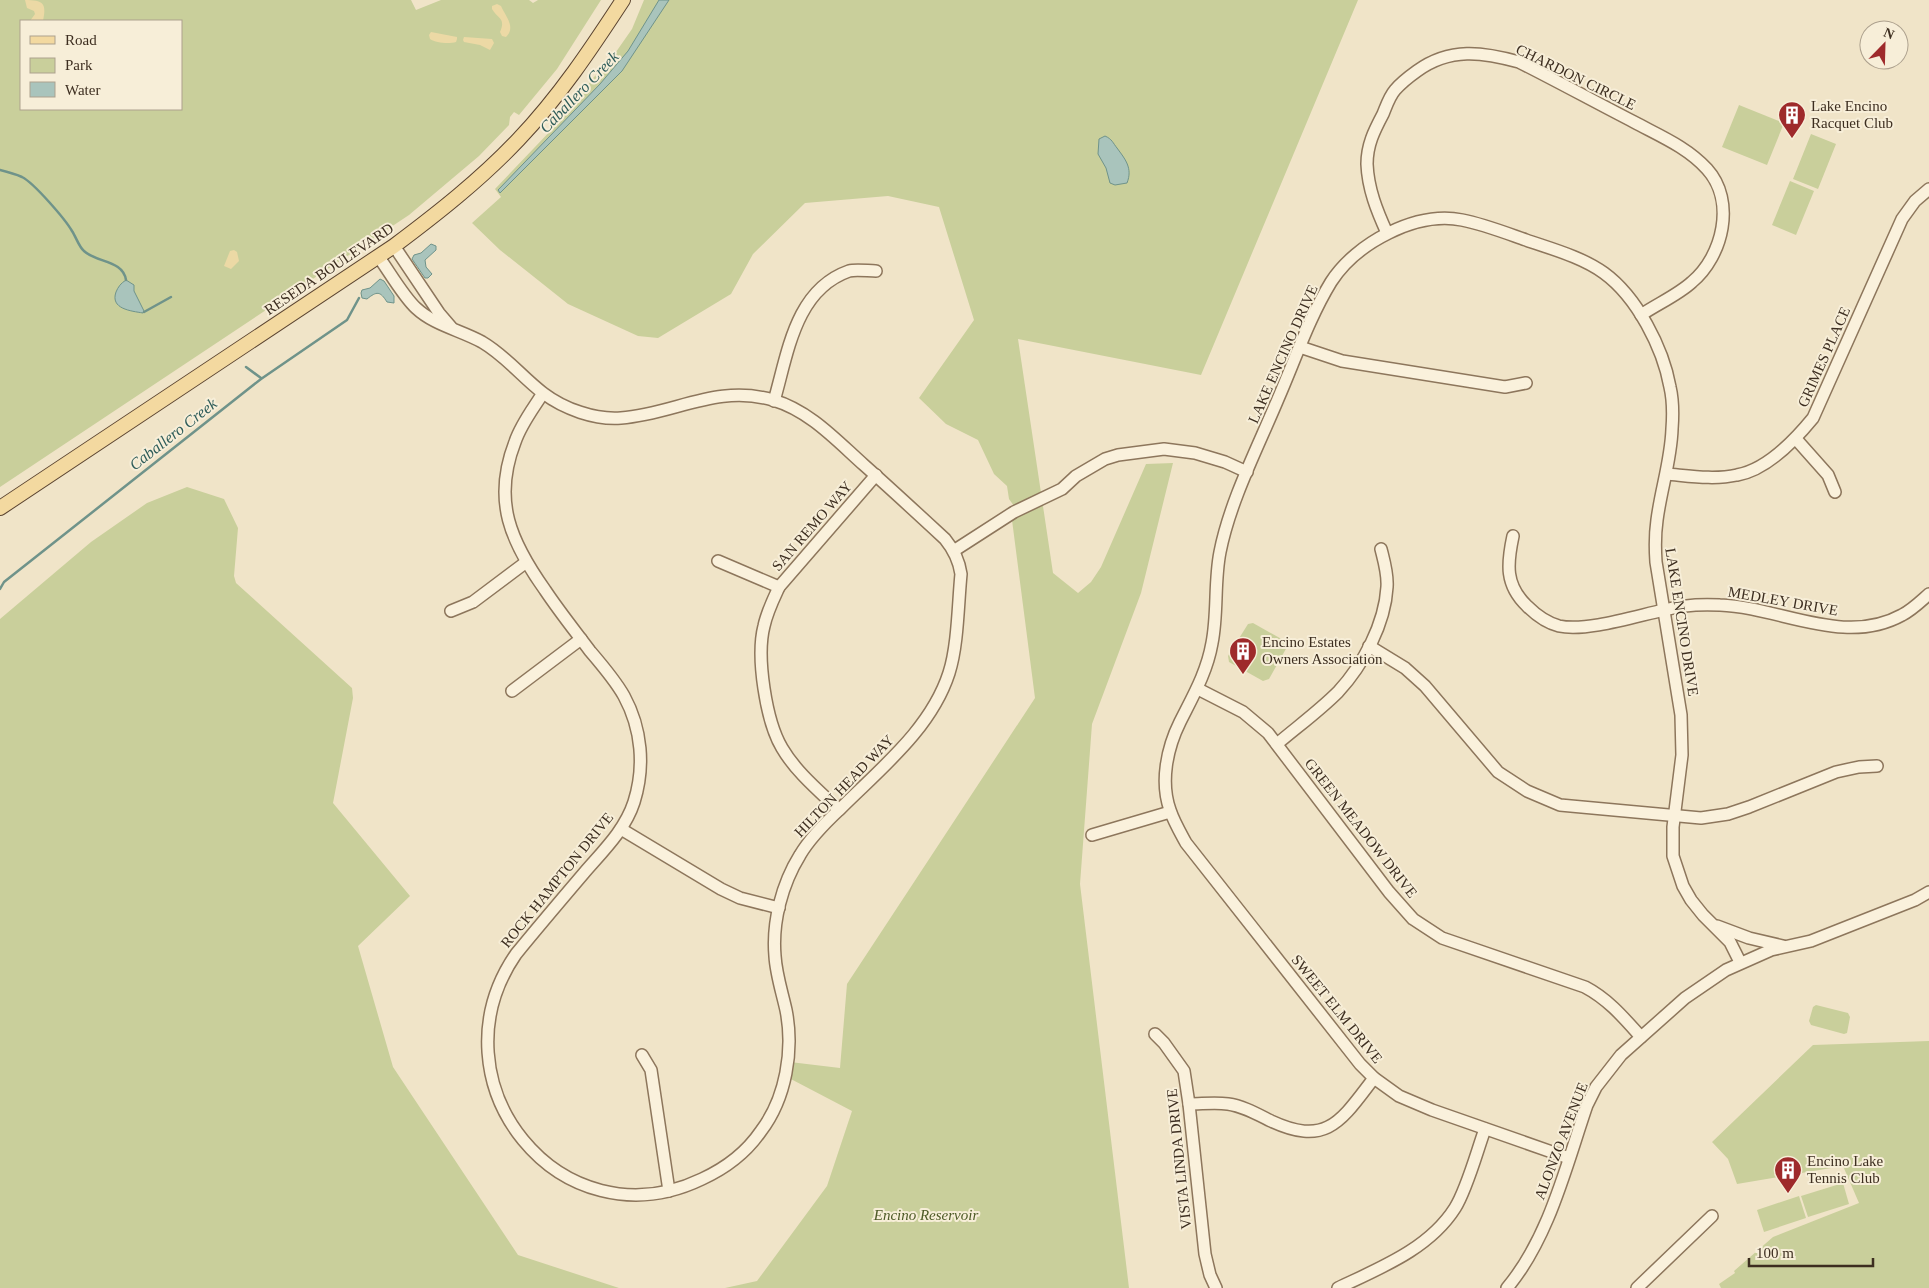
<svg xmlns="http://www.w3.org/2000/svg" width="1929" height="1288" viewBox="0 0 1929 1288" font-family="Georgia,serif">
<rect width="100%" height="100%" fill="#f0e4c8"/>
<g fill="#c9cf9b" fill-rule="evenodd">
<path d="M0,0H411L416,10L441,0H529L533,3L538,0H601L557,69L519,115L514,112L510,117L509,125L479,156L409,215L0,487ZM21,21H181V109H21Z"/>
<path d="M644,0H1358L1201,375L1018,339L1053,573L1078,593L1091,582L1101,567L1146,464L1173,463L1141,593L1092,724L1080,884L1129,1288H725L757,1281L827,1186L852,1111L787,1077L790,1062L840,1068L847,984L1035,698L1012,520L1014,506L1009,499L1007,486L994,474L978,440L946,424L919,398L974,320L939,207L888,196L805,203L753,254L731,294L658,338L638,336L568,304L500,250L472,223L501,197L495,189L556,125L594,77L609,62L632,29Z"/>
<path d="M1739,105L1784,123L1767,165L1722,147Z"/>
<path d="M1811,134L1836,144L1818,189L1793,179Z"/>
<path d="M1790,181L1814,191L1796,235L1772,225Z"/>
<path d="M187,487L224,499L238,528L234,576L236,583L352,688L353,698L333,803L410,896L358,946L393,1067L518,1255L619,1288H0V619L91,542L147,503Z"/>
<path d="M1253,623L1285,641L1287,647L1269,679L1263,681L1229,662L1228,656L1248,624Z"/>
<path d="M1816,1005L1848,1013L1850,1017L1847,1033L1844,1034L1811,1025L1809,1021L1813,1007Z"/>
<path d="M1929,1041V1288H1721L1719,1284L1735,1273L1734,1271L1773,1237L1859,1203L1843,1166L1737,1184L1728,1159L1712,1142L1813,1045Z"/>
<path d="M1843,1183L1849,1204L1808,1217L1801,1196Z"/>
<path d="M1799,1196L1806,1218L1764,1232L1757,1210Z"/>
</g>
<g fill="#ecd9a5">
<path d="M25,0C43,0 47,3 43,21H30L35,14L34,11L27,8Z"/>
<path d="M497,4L501,6C506,17 516,27 506,37L502,36L500,32C506,18 498,19 492,9V6Z"/>
<path d="M431,32L457,37V39L456,42C449,44 436,43 430,39L429,35Z"/>
<path d="M464,37L492,39L494,43L490,50L480,45L464,42L463,40Z"/>
<path d="M234,250L237,252L239,261L231,269L224,266L230,251Z"/>
</g>
<g fill="#a9c4bc" stroke="#6f938a">
<path d="M659,0H669L622,71L500,193L498,190L600,84L628,51Z"/>
<path d="M1105,136C1112,139 1113,143 1117,148C1125,159 1133,168 1127,183L1115,185L1110,183L1106,168L1098,154L1099,139Z"/>
<path d="M431,244L436,246V250L425,260L426,267L432,274L428,278H425L412,259L414,255L421,253Z"/>
<path d="M380,279L384,281L394,296V303L387,302C380,291 377,291 367,299L362,298L361,293L362,290L370,288Z"/>
<path d="M126,280L134,285V291L144,311L143,313C131,311 110,309 116,292C118,287 121,283 126,280Z"/>
</g>
<g fill="none" stroke-linecap="round" stroke-linejoin="round">
<g stroke="#6f938a" stroke-width="2.5">
<path d="M0,170C8,172 15,174 22,177C34,183 65,219 72,231C76,237 79,247 84,251C97,263 123,260 126,280"/>
<path d="M144,312L171,297"/>
<path d="M246,367L261,378"/>
<path d="M0,589L4,582L261,379L347,320L359,298"/>
</g>
<g stroke="#8d765c" stroke-width="14">
<g id="minor">
<path d="M1387,233C1377,211 1368,189 1367,164C1367,145 1374,131 1383,114C1386,107 1389,97 1395,90C1401,83 1410,76 1417,71C1450,47 1483,52 1519,62C1557,81 1595,102 1634,122C1660,136 1687,147 1707,169C1736,201 1723,256 1692,282C1678,295 1657,304 1641,315"/>
<path d="M394,246L439,313L451,327"/>
<path d="M378,256C389,271 403,296 416,308C434,325 460,330 482,342C506,356 522,377 543,393C564,409 595,420 621,418C675,414 716,384 773,400C810,411 836,440 864,465C891,489 918,514 945,539C954,550 959,560 961,574C958,604 958,645 949,673C931,729 880,769 840,809C825,823 810,838 800,855C782,884 772,922 775,956C776,974 782,992 786,1010C794,1050 786,1098 761,1131C746,1153 726,1168 702,1179C561,1247 428,1082 516,954C538,927 561,900 584,873C603,851 625,830 634,802C645,767 642,729 624,696C615,680 602,665 590,651C575,631 559,611 545,590C511,542 492,501 515,442C521,424 533,409 543,393"/>
<path d="M1300,347L1342,361L1505,387L1526,383"/>
<path d="M774,401C788,353 795,290 849,271C856,269 868,271 876,271"/>
<path d="M1796,439L1828,475L1835,492"/>
<path d="M1667,474C1690,476 1714,480 1737,475C1766,470 1795,440 1813,418L1902,219L1915,201L1929,189"/>
<path d="M1513,536C1507,564 1505,585 1527,606C1536,615 1547,623 1559,626C1586,632 1636,616 1664,610C1682,605 1702,604 1720,605C1780,607 1844,647 1902,615C1912,610 1921,601 1929,594"/>
<path d="M955,550L1014,512L1062,489L1076,476L1105,459L1118,455L1164,449L1195,453L1225,462L1247,472"/>
<path d="M718,561L779,587"/>
<path d="M451,611L473,602L525,563"/>
<path d="M1369,646L1405,668L1425,686L1498,772L1527,791L1560,805L1701,818L1728,814L1749,807L1836,772L1859,767L1877,766"/>
<path d="M1198,689L1243,712L1268,733L1389,892L1413,919L1442,938L1585,987C1608,999 1624,1018 1641,1037"/>
<path d="M512,691L581,639"/>
<path d="M1277,744C1297,727 1319,711 1338,692C1363,665 1385,624 1387,587C1388,574 1384,561 1381,549"/>
<path d="M839,810C819,791 796,772 782,748C766,721 756,657 764,626C767,612 773,600 779,587L876,475"/>
<path d="M621,829L721,889L740,898L779,908"/>
<path d="M1092,835L1170,812"/>
<path d="M1717,926L1749,938L1783,946"/>
<path d="M1155,1034L1164,1043L1184,1071L1189,1104L1205,1254L1210,1275L1216,1288"/>
<path d="M642,1055L651,1070L669,1191"/>
<path d="M1189,1104C1202,1104 1215,1102 1228,1104C1243,1106 1257,1114 1271,1121C1327,1147 1341,1121 1374,1078"/>
<path d="M1569,1158L1432,1110L1399,1096L1374,1078L1360,1064L1186,843C1180,832 1174,822 1170,810C1160,782 1167,748 1180,722C1193,696 1207,672 1212,643C1218,613 1214,582 1220,552C1230,501 1258,447 1278,399C1295,360 1309,318 1331,282C1356,243 1416,211 1462,220C1483,224 1506,233 1526,240C1552,249 1582,257 1604,273C1637,297 1663,348 1670,387C1673,400 1673,416 1672,429C1671,460 1661,489 1657,520C1655,534 1655,548 1656,562L1681,715L1682,755L1673,827V856L1683,886L1691,900L1703,915L1730,942L1740,962"/>
<path d="M1338,1288C1380,1268 1429,1249 1455,1208C1467,1189 1477,1151 1485,1129"/>
<path d="M1507,1288C1549,1238 1566,1166 1587,1105L1596,1087L1621,1055L1685,998L1726,970L1771,950L1811,941L1915,900L1929,892"/>
<path d="M1637,1288L1712,1216"/>
</g>
</g>
<g stroke="#5b4430" stroke-width="16">
<path id="major" d="M0,508L394,246C438,213 480,180 518,140C559,97 591,49 623,0"/>
</g>
<use href="#minor" stroke="#faf1dc" stroke-width="11"/>
<use href="#major" stroke="#f3d9a0" stroke-width="14"/>
</g>
<defs>
<g id="building-pin" transform="scale(1.4375)"><path d="M0 17L-7.5 6A9.5 9.5 0 1 1 7.5 6Z" fill="#9e2a2b" stroke="#f7eed8"/><path d="M-4-6H4V6H1V3H-1V6H-4ZM-2.5-4.3h1.7v1.8h-1.7ZM.8-4.3h1.7v1.8H.8ZM-2.5-1h1.7V.8h-1.7ZM.8-1h1.7V.8H.8Z" fill="#fff"/></g>
</defs>
<g fill-rule="evenodd">
<use href="#building-pin" x="1792" y="115"/>
<use href="#building-pin" x="1243" y="651"/>
<use href="#building-pin" x="1788" y="1170"/>
</g>
<g text-anchor="middle" dominant-baseline="central" stroke-width="4" stroke-linejoin="round" paint-order="stroke">
<g font-size="15" fill="#3d2e20" stroke="#f7eed8">
<text transform="translate(1576 77) rotate(26)">CHARDON CIRCLE</text>
<text transform="translate(329 269) rotate(-34)">RESEDA BOULEVARD</text>
<text transform="translate(1283 354) rotate(-66)">LAKE ENCINO DRIVE</text>
<text transform="translate(1824 357) rotate(-66)">GRIMES PLACE</text>
<text transform="translate(812 526) rotate(-49)">SAN REMO WAY</text>
<text transform="translate(1783 601) rotate(10)">MEDLEY DRIVE</text>
<text transform="translate(1682 622) rotate(81)">LAKE ENCINO DRIVE</text>
<text transform="translate(844 786) rotate(-46)">HILTON HEAD WAY</text>
<text transform="translate(1361 828) rotate(52)">GREEN MEADOW DRIVE</text>
<text transform="translate(557 880) rotate(-51)">ROCK HAMPTON DRIVE</text>
<text transform="translate(1337 1009) rotate(51)">SWEET ELM DRIVE</text>
<text transform="translate(1561 1141) rotate(-69)">ALONZO AVENUE</text>
<text transform="translate(1179 1159) rotate(-96)">VISTA LINDA DRIVE</text>
</g>
<g font-size="15" fill="#3d2e20" stroke="#f7eed8" text-anchor="start">
<text x="1811" y="106">Lake Encino<tspan x="1811" dy="17">Racquet Club</tspan></text>
<text x="1262" y="642">Encino Estates<tspan x="1262" dy="17">Owners Association</tspan></text>
<text x="1807" y="1161">Encino Lake<tspan x="1807" dy="17">Tennis Club</tspan></text>
</g>
<g font-size="15" font-style="italic" fill="#4d5a26" stroke="#f7eed8">
<text x="926" y="1215">Encino Reservoir</text>
</g>
<g font-size="16" font-style="italic" fill="#2f5d5a" stroke="#f7eed8">
<text transform="translate(579 92) rotate(-46)">Caballero Creek</text>
<text transform="translate(173 434) rotate(-38)">Caballero Creek</text>
</g>
</g>
<rect x="20" y="20" width="162" height="90" fill="#f7eed8" stroke="#ada18e"/>
<rect x="30" y="36" width="25" height="8" fill="#f3d9a0" stroke="#ada18e"/>
<text x="65" y="45" font-size="15" fill="#3d2e20">Road</text>
<rect x="30" y="58" width="25" height="15" fill="#c9cf9b" stroke="#ada18e"/>
<text x="65" y="70" font-size="15" fill="#3d2e20">Park</text>
<rect x="30" y="82" width="25" height="15" fill="#a9c4bc" stroke="#ada18e"/>
<text x="65" y="95" font-size="15" fill="#3d2e20">Water</text>
<g transform="translate(1884 45) rotate(23)"><circle r="24" fill="#f7eed8" stroke="#ada18e"/>
<path d="M0-4L9 19L0 12L-9 19Z" fill="#9e2a2b"/>
<text y="-8" font-size="14" font-weight="bold" text-anchor="middle" fill="#3d2e20">N</text>
</g>
<path d="M1749 1258v8h124v-8" fill="none" stroke="#3d2e20" stroke-width="2.5"/>
<text x="1756" y="1258" font-size="15" fill="#3d2e20" stroke="#f7eed8" stroke-width="4" paint-order="stroke">100 m</text>
</svg>
